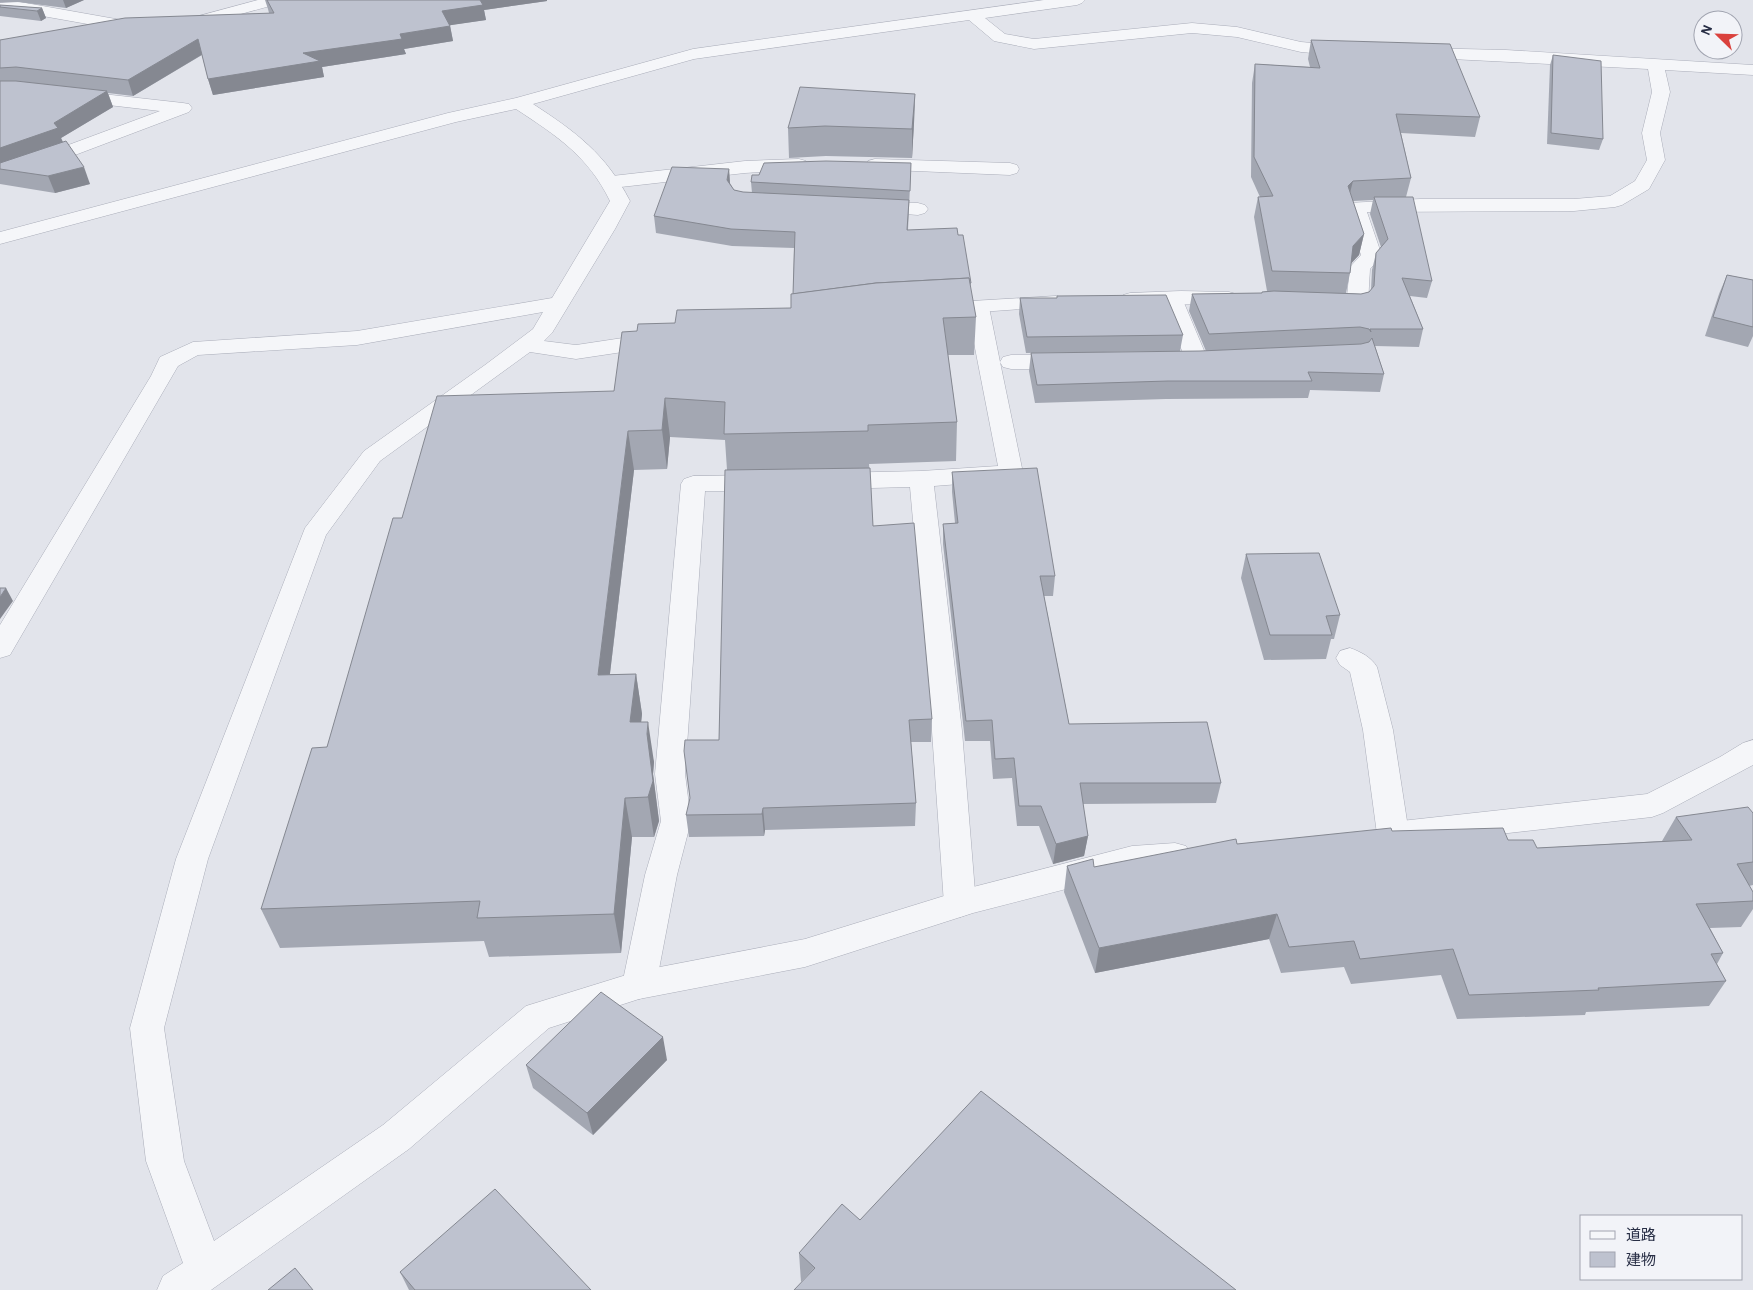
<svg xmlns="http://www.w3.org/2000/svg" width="1753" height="1290" viewBox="0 0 1753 1290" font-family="'Alegreya Sans','Noto Sans JP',sans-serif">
<rect width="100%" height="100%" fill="#e2e4eb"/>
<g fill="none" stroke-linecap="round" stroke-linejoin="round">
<g stroke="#aaadb9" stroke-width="1">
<g id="service">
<path d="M799,159L806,161L808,165L806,169L745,173L612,188L605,186L603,182L605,178L612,176L745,161Z"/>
<path d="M875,159L1010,163L1017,165L1019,169L1017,173L1010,175L868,169L866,165L868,161Z"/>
<path d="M872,201L918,203L925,205L928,209L925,213L918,215L865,211L862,207L865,203Z"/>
<path d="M1171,292L1178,294L1182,298L1208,360L1205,365C1191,368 1174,368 1160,365L1157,360L1160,355L1183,353L1160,298L1164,294Z"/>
<path d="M978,301L986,302L989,307L1000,362L1003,357L1011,355H1067L1075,357L1078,362L1075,367L1067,369H1011L1003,367L1000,362L1023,473L1020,478L1011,480L934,486L962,731L976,904L971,913L960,917L949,913L944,904L932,731L910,487L833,489L824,486L821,481L824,476L833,473L921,471L998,466L967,307L970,302Z"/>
<path d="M762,475L771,478L774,483L771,488L762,491H705L685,774L691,821L677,875L656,985L651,995L639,999L627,995L622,985L645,875L661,821L655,774L681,484L684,479L693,476Z"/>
<path d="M1350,648C1361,652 1371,657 1377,667L1393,730L1409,834L1404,843L1393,846L1382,843L1377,834L1363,730L1350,672L1340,665L1336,658L1340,651Z"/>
</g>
</g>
<g stroke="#aaadb9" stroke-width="1">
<g id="minor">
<path d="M258,0H284L281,3L190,28L184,26L182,23L184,20Z"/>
<path d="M1044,0H1085L1082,3L1077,5L985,18L1005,34L1034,39L1192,23L1237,27L1301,42L1346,46L1352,48L1354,51L1352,54L1346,56L1301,52L1237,37L1192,33L1034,49L994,41L969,20L694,59L533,104C576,132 606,154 630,201L615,229L552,333L544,341L576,345L656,333L664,335L667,340L664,345L656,347L576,359L530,352L380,461L326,535L208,859L164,1028L184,1161L214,1241L383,1125L526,1006L639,971L805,939L973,887L1132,846L1175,843L1186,846L1191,855L1186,864L1175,867L1132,872L973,913L805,967L639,999L549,1028L409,1149L211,1290H157L163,1276L183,1263L146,1161L130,1028L176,859L305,528L364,451L485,365L533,329L543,312L357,345L198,355L178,366L10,655L0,658V625L151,376L160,357L193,342L357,331L552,298L610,201C588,156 557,136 516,109L456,122L0,244V232L448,113L516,98L693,49Z"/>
<path d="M20,2L127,21L149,23L151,26L149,29L127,31L20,12L0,13V3Z"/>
<path d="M1417,48L1506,50L1753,65V75L1665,70L1670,92L1660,133L1665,160L1649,189L1622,205L1615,207L1574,211L1367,212L1382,256L1370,269L1368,303L1364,307L1357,309L1323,306L1319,302L1323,298L1347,296L1350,267L1361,255L1345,207L1348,203L1420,199H1574L1610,196L1635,181L1647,160L1642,133L1652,92L1648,69L1411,57L1409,53L1411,49Z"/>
<path d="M0,85H22L183,103L189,104L192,108L189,112L75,155L0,180V168L63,147L160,111L22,95H0Z"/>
<path d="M1181,291L1229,292L1236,294L1240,298L1236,302L1229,304L1130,305L1123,303L1119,299L1123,295L1130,293Z"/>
<path d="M1057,296L1064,298L1068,302L1064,306L938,315L930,314L927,309L930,304L938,303Z"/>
<path d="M1753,740V765L1663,813L1652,817L1392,846L1381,843L1376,834L1381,825L1392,822L1647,794L1720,757L1743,743Z"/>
</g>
</g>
<use href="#service" fill="#f5f6f9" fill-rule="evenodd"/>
<use href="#minor" fill="#f5f6f9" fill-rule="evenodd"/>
</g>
<g fill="#a3a7b2" fill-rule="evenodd">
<path d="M0,0H84L66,8L18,2H0Z"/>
<path d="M265,0H547V1L484,10L486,20L450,25L453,41L404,49L406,54L322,67L324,77L213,95L208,79L202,55L133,96L108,93L113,107L61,138L63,142L90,184L55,193L0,184V40L269,13L268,9Z"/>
<path d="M0,5L42,8L46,18L41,21L0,16Z"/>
<path d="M1311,40L1480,117L1475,137L1401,133L1411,178L1406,197L1432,281L1427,298L1410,296L1423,329L1419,347L1375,346L1384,374L1380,392L1310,390L1308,398L1166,399L1035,403L1029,371L1031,353L1206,351L1189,311L1192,294L1262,293V292L1267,291L1254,217L1258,197H1260L1251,177L1252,83L1255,64L1310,67L1308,59ZM1373,200L1370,214L1381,247L1376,253L1372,270L1371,290L1369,292L1361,294L1346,293L1350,273L1351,263L1359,255L1364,234L1353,201ZM1356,344H1357L1224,350Z"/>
<path d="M1553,55L1603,139L1599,150L1547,144L1550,65Z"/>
<path d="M915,94L914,123L912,158L826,156L789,158L788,128Z"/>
<path d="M911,163L908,230L958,235L971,283L970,287L976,317L974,355H948L957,422L956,461L869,464L873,526L932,719L931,742H911L916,803L915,826L765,830L764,836L689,837L686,815L719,740L727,470L725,440L670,437L667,469L634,470L610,674H636L642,714L641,722L654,762L653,774L659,821L654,837H632L621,953L489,957L484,941L280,948L261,909L327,747L402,518L614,391L637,331L675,323L791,308L793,294L794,248L732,246L656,233L654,216L729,169L730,183L734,190L743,192L752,193L751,182L759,175Z"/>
<path d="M1727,275L1753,280V336L1748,347L1705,336L1719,294Z"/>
<path d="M1020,298L1183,335L1180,351L1026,353L1019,314Z"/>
<path d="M952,472L1055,576L1053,596H1044L1069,724L1221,783L1216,803L1083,804L1088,836L1084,856L1053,864L1039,826H1017L1012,778L993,779L990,741H965L943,544V524L955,523L952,492Z"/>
<path d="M1246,554L1340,615L1334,639H1331L1326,659L1264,660L1241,578Z"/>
<path d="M1753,813V885L1749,886L1753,892V909L1741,927L1710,928L1723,953L1717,964L1726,981L1709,1006L1586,1012L1585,1015L1457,1019L1441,975L1351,984L1344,967L1281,973L1269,939L1095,973L1064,892L1067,866L1094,867L1237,844L1392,831L1508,840L1537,848L1662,841L1676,817Z"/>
<path d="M667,1060L593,1135L533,1088L526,1065Z"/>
<path d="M860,1220L801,1282L799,1253Z"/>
<path d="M400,1272L591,1290H409Z"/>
</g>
<g fill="#858891">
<path d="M63,0H84L66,8Z"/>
<path d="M479,0H547V1L484,10L486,20L445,26L442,11Z"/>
<path d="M42,8L46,18L41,21L37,11Z"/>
<path d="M450,26L453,41L404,49L406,54L322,67L324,77L213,95L208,79L303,53L400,34Z"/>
<path d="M198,39L203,54L133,96L128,80Z"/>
<path d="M107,91L113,107L61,138L64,145L0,167V148L54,123Z"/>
<path d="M915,94L914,123L912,158V129Z"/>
<path d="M84,167L90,184L55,193L48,176Z"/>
<path d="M729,169L730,185L727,180Z"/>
<path d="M1353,181L1348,201V186Z"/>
<path d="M1364,234L1359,255L1348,267L1353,246Z"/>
<path d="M665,398L670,437L667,469L662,430Z"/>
<path d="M628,431L634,470L605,715L598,675Z"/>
<path d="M6,588L13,601L0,619V597Z"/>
<path d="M636,674L642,714L637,762L630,722Z"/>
<path d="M648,722L654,762L653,774L659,821L654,837L648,797L647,734Z"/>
<path d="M625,798L632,837L621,953L614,914Z"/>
<path d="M763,808L765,830L764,836L762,814Z"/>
<path d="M1088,836L1084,856L1053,864L1056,844Z"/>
<path d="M1277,914L1269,939L1095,973L1099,948Z"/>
<path d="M663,1037L667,1060L593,1135L587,1113Z"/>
</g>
<g fill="#bec2cf" stroke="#858891">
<path d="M267,0H480L483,5L442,11L450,26L400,34L402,39L303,53L320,61L208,79L198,39L128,80L16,67L0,68V40L125,18L274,13Z"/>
<path d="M0,5L42,8L37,11L0,7Z"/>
<path d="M1311,40L1450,44L1480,117L1396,114L1411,178L1353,181L1348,186L1364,234L1353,246L1350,273L1272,271L1258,197L1273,196L1254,157L1255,64L1320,68Z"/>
<path d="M1553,55L1601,61L1603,139L1551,133Z"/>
<path d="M0,81H16L107,91L54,123L58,128L0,148Z"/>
<path d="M800,87L915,94L912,129L825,126L788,128Z"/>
<path d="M66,141L84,167L48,176L0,169V163Z"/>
<path d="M826,161L911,163L910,191L751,182L752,175H759L764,163Z"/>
<path d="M672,167L729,169L727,180L734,190L743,192L909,200L907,230L957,228L958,235H963L971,283H969V278L876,283L793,294L795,232L731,229L654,216Z"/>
<path d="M1374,197H1413L1432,281L1402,278L1423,329H1370L1371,332L1369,329L1360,327L1209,334L1192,294L1262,293V292L1274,291L1361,294L1369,292L1374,286L1376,253L1388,239Z"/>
<path d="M1727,275L1753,280V327L1713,317Z"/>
<path d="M969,278L976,317L943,318L957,422L868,425V431L724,434L725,402L665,398L662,430L628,431L598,675L636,674L630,722H648L647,734L653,781L648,797L625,798L614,914L477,918L480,901L261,909L312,748L327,747L393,518H402L437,396L614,391L622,332L637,331L638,324L675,323L677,310L791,308V294L876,283Z"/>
<path d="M1166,295L1183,335L1027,337L1020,298H1057V296Z"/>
<path d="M1372,338L1384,374L1308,372L1312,381H1168L1037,385L1031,353L1200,351L1361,344L1369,342Z"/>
<path d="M870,468L873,526L914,523L932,719L909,720L916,803L763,808L762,814L686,815L690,798L684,751L685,740H719L725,470Z"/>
<path d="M1037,468L1055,576H1040L1069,724L1207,722L1221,783H1080L1088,836L1056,844L1041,806H1019L1014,758L995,759L992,720L966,721L943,524L958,523L952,472Z"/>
<path d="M1319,553L1340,615L1326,616L1332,635H1270L1246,554Z"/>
<path d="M0,588H6L0,597Z"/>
<path d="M1748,807L1753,813V862L1737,864L1753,892V901L1696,904L1723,953L1711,954L1726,981L1598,988L1599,990L1469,995L1453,949L1360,959L1354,941L1289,947L1277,914L1099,948L1067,866L1093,859L1094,867L1236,839L1237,844L1391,828L1392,831L1503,828L1508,840H1533L1537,848L1692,840L1676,817Z"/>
<path d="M601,992L663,1037L587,1113L526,1065Z"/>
<path d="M981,1091L1236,1290H794L815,1268L799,1253L842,1204L860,1220Z"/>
<path d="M495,1189L591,1290H415L400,1272Z"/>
<path d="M295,1268L313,1290H268Z"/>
</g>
<rect x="1580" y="1215" width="162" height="65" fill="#f2f3f8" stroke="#a1a4b0"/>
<rect x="1590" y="1231" width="25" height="8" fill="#f5f6f9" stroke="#a1a4b0"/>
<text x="1626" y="1240" font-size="15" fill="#282e45">道路</text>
<rect x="1590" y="1252" width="25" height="15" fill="#bec2cf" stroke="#a1a4b0"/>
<text x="1626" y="1265" font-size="15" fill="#282e45">建物</text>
<g transform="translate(1718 35) rotate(293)"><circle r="24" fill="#f2f3f8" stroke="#a1a4b0"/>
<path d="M0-4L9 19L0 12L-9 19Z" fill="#da413d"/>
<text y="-8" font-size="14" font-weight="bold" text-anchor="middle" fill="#282e45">N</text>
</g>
</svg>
